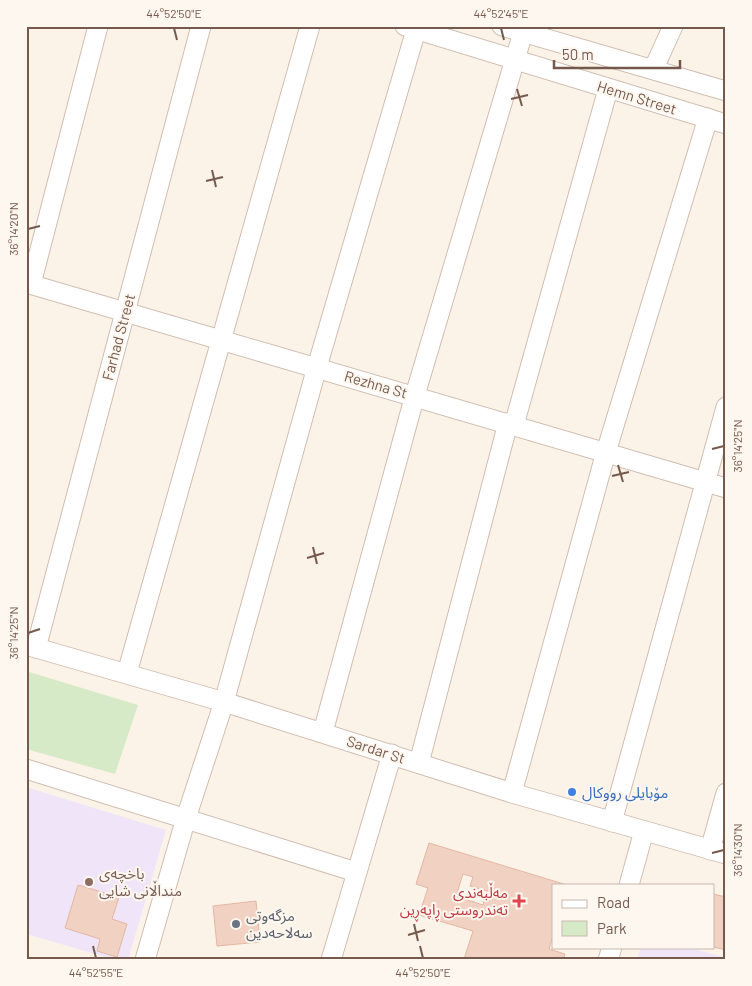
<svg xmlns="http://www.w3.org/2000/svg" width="752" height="986" viewBox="0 0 752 986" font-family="Barlow,'Noto Sans Arabic',sans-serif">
<rect width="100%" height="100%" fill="#fcf3e8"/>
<g fill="#f0e5f8">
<path d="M26,787L166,830L128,960H116L26,934Z"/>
<path d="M641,947H688L726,958V960H637Z"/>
</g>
<path fill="#d7eac7" d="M26,671L138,705L115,774L26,749Z"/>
<g fill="#f1d1c1" stroke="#e3b7a2" fill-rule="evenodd">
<path d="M429,843L567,885H553V936L549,949L565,954L563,960L464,959L473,931L419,915L428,888L416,884ZM463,874L473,877L470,886L487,891L483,905L456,896Z"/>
<path d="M78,885L119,897L112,919L127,924L117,957L97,951L100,939L65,928Z"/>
<path d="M713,894L726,897V950L713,947Z"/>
<path d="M256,901L260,942L217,946L213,906Z"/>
</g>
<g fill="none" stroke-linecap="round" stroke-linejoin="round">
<g stroke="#d0bdb1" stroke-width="21">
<g id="street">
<path d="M405,26L726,124"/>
<path d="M502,26L726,91"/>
<path d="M654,68L673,26"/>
<path d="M26,283L726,488"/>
<path d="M31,284L98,26"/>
<path d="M514,425L608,89"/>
<path d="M26,645L224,702L512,793L726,854"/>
<path d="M36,648L201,26"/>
<path d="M127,673L310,26"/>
<path d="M323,732L415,395L525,26"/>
<path d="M419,763L508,423"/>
<path d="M26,769L356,872"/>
<path d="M512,793L606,452L708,118"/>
<path d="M612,822L726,407"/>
<path d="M710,850L726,793"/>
<path d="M629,885L644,831"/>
<path d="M145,960L186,818L224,702L317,367L416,30"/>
<path d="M331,960L392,754"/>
<path d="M608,960L612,947"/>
</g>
</g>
<use href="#street" stroke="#fff" stroke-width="19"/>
</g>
<path fill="none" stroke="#76594d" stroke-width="2" d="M174,28L177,40M501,28L504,40M517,89L522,106M511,99L528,95M212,170L216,187M206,181L223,177M28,229L40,226M712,449L724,446M618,465L623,482M612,476L629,472M313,547L317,564M307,558L324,553M28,633L40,629M712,853L724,850M414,924L418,941M408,935L425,930M93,946L96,958M420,946L423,958"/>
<circle fill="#3f7fe0" stroke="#fef7ef" stroke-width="2" cx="572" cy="792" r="5"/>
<circle fill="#8d6e63" stroke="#fef7ef" stroke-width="2" cx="89" cy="882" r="5"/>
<path fill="#e0444e" stroke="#fef7ef" stroke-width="2" d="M516.5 893.5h5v5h5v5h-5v5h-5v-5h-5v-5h5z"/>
<circle fill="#6b7280" stroke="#fef7ef" stroke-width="2" cx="236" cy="924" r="5"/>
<g text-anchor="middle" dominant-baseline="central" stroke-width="4" stroke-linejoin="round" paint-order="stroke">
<g font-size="15" fill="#76594d" stroke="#fef7ef">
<text transform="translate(637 97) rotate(17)">Hemn Street</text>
<text transform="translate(118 337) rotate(-75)">Farhad Street</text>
<text transform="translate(376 384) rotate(16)">Rezhna St</text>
<text transform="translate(376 749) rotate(18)">Sardar St</text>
</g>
<g font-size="15" fill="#366cbe" stroke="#fef7ef" text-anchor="start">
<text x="582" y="792">مۆبایلی رووکال</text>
</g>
<g font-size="15" fill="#785e54" stroke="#fef7ef" text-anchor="start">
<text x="99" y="873">باخچەی<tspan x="99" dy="17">منداڵانی شایی</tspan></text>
</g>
<g font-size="15" fill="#be3a42" stroke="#fef7ef" text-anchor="end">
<text x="508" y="892">مەڵبەندی<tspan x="508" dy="17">تەندروستی ڕاپەڕین</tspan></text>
</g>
<g font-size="15" fill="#5b616d" stroke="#fef7ef" text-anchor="start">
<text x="246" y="915">مزگەوتی<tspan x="246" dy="17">سەلاحەدین</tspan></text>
</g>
</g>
<rect width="752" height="986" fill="none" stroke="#fef7ef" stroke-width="55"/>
<rect x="552" y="884" width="162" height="65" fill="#fef7ef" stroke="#c8b8ae"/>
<rect x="562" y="900" width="25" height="8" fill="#ffffff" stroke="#c8b8ae"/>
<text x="597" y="908" font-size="15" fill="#76594d">Road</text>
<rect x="562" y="921" width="25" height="15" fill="#d7eac7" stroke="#c8b8ae"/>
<text x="597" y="934" font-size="15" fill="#76594d">Park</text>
<path d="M554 60v8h126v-8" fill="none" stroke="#76594d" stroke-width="2.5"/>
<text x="562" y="60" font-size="15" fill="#76594d" stroke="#fef7ef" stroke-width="4" paint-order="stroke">50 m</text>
<rect x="28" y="28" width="696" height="930" fill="none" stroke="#76594d" stroke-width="2"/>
<g font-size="12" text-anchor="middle" fill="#76594d">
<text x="174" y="18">44°52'50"E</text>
<text x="501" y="18">44°52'45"E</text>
<text transform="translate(14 229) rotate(-90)" y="4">36°14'20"N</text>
<text transform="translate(738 446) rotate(-90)" y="4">36°14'25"N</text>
<text transform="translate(14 633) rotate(-90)" y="4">36°14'25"N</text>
<text transform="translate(738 850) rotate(-90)" y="4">36°14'30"N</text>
<text x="96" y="977">44°52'55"E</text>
<text x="423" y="977">44°52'50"E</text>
</g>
</svg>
